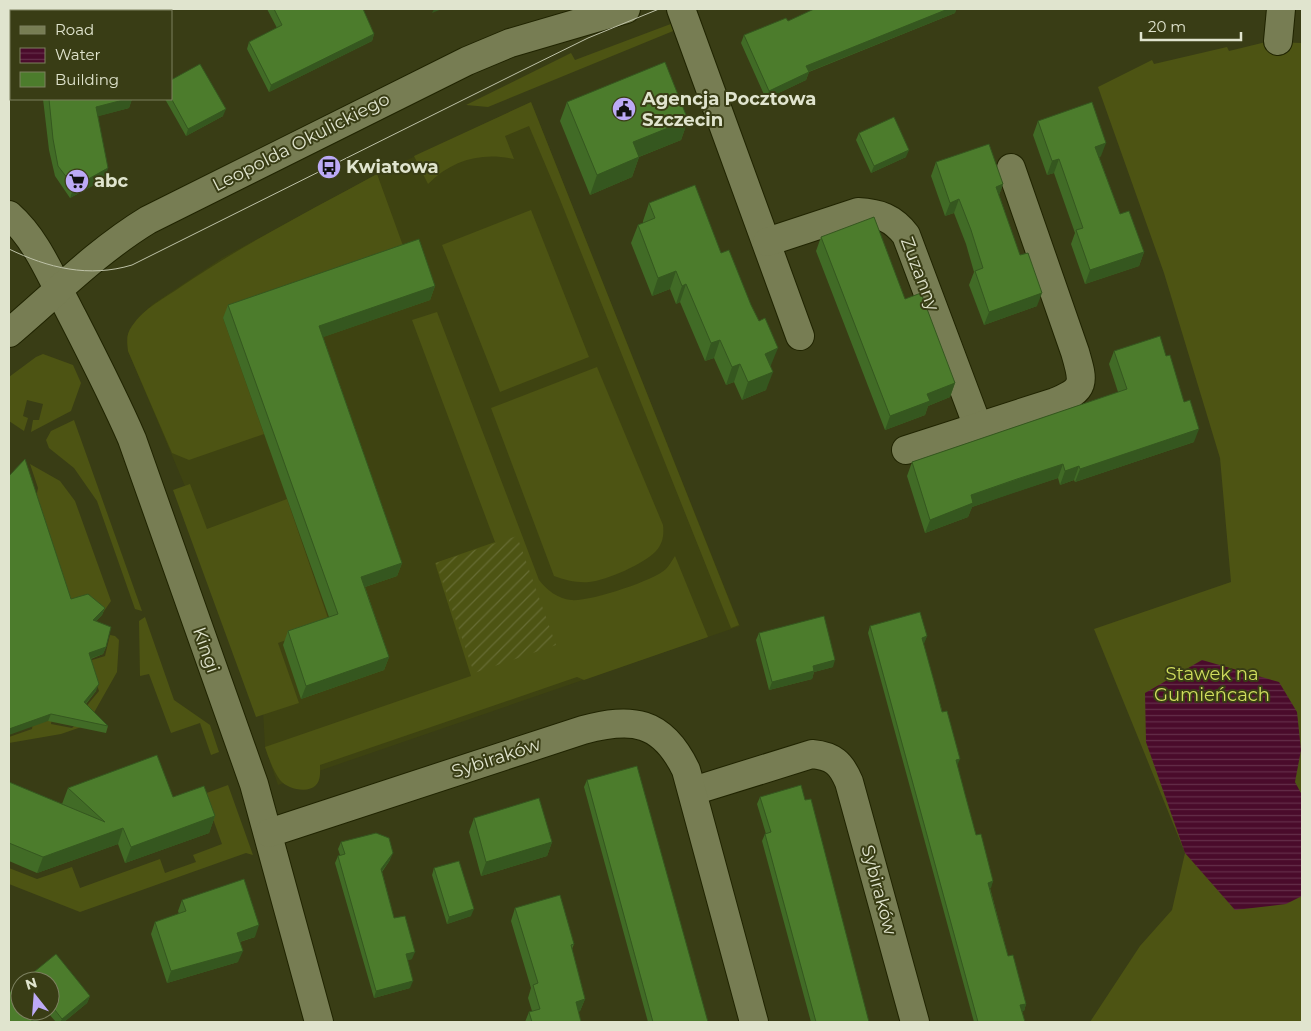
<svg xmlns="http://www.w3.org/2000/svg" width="1311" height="1031" viewBox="0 0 1311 1031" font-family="Montserrat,sans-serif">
<defs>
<pattern id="garden-furrows" width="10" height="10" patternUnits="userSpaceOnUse" patternTransform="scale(1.25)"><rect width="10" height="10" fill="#4d5413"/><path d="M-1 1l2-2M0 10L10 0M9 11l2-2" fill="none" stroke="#666c34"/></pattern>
<pattern id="water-rules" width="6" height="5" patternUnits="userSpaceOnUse" patternTransform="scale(1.25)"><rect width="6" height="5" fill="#4a0b2b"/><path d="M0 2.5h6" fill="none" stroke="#642e49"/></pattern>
</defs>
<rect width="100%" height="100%" fill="#393d15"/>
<path fill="#3e4311" d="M531,102L740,626L278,785L265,747L263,710L203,529L128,351L127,336L139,317L153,304L222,258L377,174Z"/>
<g fill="#4d5413">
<path d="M676,22L678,29L488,107L466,105L571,53L575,60Z"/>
<path d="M1266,42L1302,43V1022H1090L1140,946L1172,910L1185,853L1094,629L1231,582L1220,458L1164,273L1098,87L1152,60L1154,64L1227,47L1229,51Z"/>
<path d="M531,102L739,625L731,628L559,197L529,126L505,136L514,159C481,152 452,160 428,184L414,156Z"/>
<path d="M377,174L406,254L223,318L264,434L189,460L172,453L128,351C127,341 126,334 132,326C144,308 165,298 182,286C244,244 311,210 377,174Z"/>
<path d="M531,210L589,357L500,392L442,245Z"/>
<path d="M437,312L539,580C547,590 558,599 571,600C589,602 653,581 666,569C670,565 672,560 675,556L708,637L584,680L577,677L320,765C320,771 321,780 316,785C308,794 287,789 280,780C273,770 269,759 265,747L471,676L435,563L495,542L412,320Z"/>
<path d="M43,354L73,365L81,383L71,411L31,432L33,420H39L43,404L27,400L23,416L28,418L24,431L9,421V377L36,357Z"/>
<path d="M597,367L663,525C664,535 663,543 656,551C644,564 607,580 589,582C577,583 565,580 554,576L491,408Z"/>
<path d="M74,420L142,611L135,609L97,501L74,468L49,448L46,440L51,431Z"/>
<path d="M30,464L60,481L75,501L111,601L102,614L69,605L36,498L38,488Z"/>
<path d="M190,484L207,529L287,499L330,624L278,643L299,703L256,717L173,490Z"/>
<path d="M145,617L174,700L210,725L219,752L211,755L200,723L171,733L149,674L140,676L139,621Z"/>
<path d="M110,635L115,636L119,640L117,672L87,725L61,734L9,743V737L32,729L34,715L52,718L51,724L72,728L87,713L84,709L99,691L89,661L105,656Z"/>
<path d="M228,785L253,855L246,853L80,912L9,884V868L37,879L72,867L80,888L160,859L165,873L196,862L193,855L222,844L204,794Z"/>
</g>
<path fill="url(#garden-furrows)" d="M517,536L556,645L474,673L436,563Z"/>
<path fill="url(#water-rules)" d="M1202,660L1279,682L1297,712L1301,750L1295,782L1302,795V896L1286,904L1235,910L1185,853L1146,742L1145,693Z"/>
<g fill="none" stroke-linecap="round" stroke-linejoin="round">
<g stroke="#202400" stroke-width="30">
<g id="minor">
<path d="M681,9L800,336"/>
<path d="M1278,41L1281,9"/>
<path d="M9,215C36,239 49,272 66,304C89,349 112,393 132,439L254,784L319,1022"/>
<path d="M767,242L858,212C879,213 893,218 906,235L978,427"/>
<path d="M9,333C54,295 97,251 148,220L467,61L510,43L626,9"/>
<path d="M906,450L1055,402C1086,389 1084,383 1075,352L1011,168"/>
<path d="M693,791L812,754C833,756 841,763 849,782L915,1022"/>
<path d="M269,833L583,730C632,717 662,720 686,770L754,1022"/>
</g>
</g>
<use href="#minor" stroke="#777d53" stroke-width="28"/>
<path stroke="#bec2a8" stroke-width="1" d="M9,249C48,268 89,278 132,265L519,72L588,38L659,9"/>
</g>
<g fill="#416b26">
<path d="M267,9H363L374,34L372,41L269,92L247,49L249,42L277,28Z"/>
<path d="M956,9L955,13L809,72L806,80L766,99L741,43L744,35L788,21Z"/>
<path d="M43,99H132L129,108L98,116L105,179L70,198L55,176L49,150Z"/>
<path d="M165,99H171L223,116L186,136Z"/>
<path d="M567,102L688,120L681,140L639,157L632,177L590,195L560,121Z"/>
<path d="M1038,121L1101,156L1099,157L1120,214L1144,252L1139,266L1085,284L1071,244L1075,233L1054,173L1047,175L1033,135Z"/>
<path d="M859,133L906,157L871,173L856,140Z"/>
<path d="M936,162L1003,184L999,195L1037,306L984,325L969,285L974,272L966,244L954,213L945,216L931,176Z"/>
<path d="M649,203L721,253L771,365L770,366L766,390L742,400L734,382L726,385L714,358L705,361L680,302L676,304L670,289L652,296L631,243L638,225L643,223V221Z"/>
<path d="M821,237L905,299L955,383L950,397L928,406L925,415L885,430L816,251Z"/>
<path d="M435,286L430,300L323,337L402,563L397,576L365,587L389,657L384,670L301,699L283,645L288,631L329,617L223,318L228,305Z"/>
<path d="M1114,351L1194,442L1075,482L1074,480L1060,485L1058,478L1012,493L972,507L968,517L925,533L907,476L912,462L1118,392L1109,364Z"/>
<path d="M71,599L105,608L102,615L96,621L106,647L103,654L91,659L96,691L86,704L108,726L106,733L48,721Z"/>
<path d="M870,626L927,636L923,644L935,685L976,835L993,881L990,888L1008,956L1026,1004L1024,1011H1022L1025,1022H974L868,633Z"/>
<path d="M759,633L833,667L814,672L812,679L769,690L756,640Z"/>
<path d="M587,780L708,1022H648L584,787Z"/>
<path d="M9,782L62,804L68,788L173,797L215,816L209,833L125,863L118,844L37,873L9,861Z"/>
<path d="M760,797L869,1022H811L762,841L765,834H766L757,804Z"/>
<path d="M474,818L552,842L547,856L481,876L469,832Z"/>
<path d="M341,842L390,860L382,872L394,918L412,959L407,960L410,988L374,998L335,863L338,856L340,855L338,849Z"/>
<path d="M434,868L471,916L447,924L432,875Z"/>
<path d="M182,900L255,937L240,942L238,962L167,983L151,934L155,922L179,914L178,911Z"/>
<path d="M515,908L574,944L572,949L585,999L580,1011L578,1012L581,1022H525L529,1012L532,1011L528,998L531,988L511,921Z"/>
<path d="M50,981L90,996L87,1003L64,1022H56L48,1013L20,1011H50Z"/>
</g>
<g fill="#35571f">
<path d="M434,9H442L432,13Z"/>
<path d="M948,9H958H956L955,13L803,74L806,66Z"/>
<path d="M374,34L372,41L269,92L271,85Z"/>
<path d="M809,72L806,80L766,99L769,91Z"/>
<path d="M127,99H132L129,108L92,118L96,107Z"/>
<path d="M226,109L223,116L186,136L188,129Z"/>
<path d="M688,120L681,140L626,162L633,142Z"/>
<path d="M1106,143L1101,156L1090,161L1095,147Z"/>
<path d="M909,150L906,157L871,173L874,166Z"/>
<path d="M639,157L632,177L590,195L597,175Z"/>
<path d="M1059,159L1054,173L1047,175L1052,161Z"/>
<path d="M108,168L105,179L70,198L74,187Z"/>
<path d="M1003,184L998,198L996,187Z"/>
<path d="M959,199L954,213L945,216L950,203Z"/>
<path d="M1144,252L1139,266L1085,284L1090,270Z"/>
<path d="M676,271L670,289L652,296L658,278Z"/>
<path d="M686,284L680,302L676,304L682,286Z"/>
<path d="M435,286L430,300L315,340L319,326Z"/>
<path d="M1042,293L1037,306L984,325L989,312Z"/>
<path d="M720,340L714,358L705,361L711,343Z"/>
<path d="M778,348L771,365L758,372L765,354Z"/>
<path d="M740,364L734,382L726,385L732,367Z"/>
<path d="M773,372L766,390L742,400L748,382Z"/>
<path d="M955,383L950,397L928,406L925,415L885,430L890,416L927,394Z"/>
<path d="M1199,429L1194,442L1075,482L1080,469Z"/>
<path d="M1063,464L1058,478L972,507L968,517L925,533L930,520L971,495Z"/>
<path d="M1079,466L1074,480L1060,485L1065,471Z"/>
<path d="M402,563L397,576L356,590L361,577Z"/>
<path d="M105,608L102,615L90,627L93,620Z"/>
<path d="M927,636L924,644L919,645L922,638Z"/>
<path d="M106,647L103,654L86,660L89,653Z"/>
<path d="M389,657L384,670L301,699L306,686Z"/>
<path d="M835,660L833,667L814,672L812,679L769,690L772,682L813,666Z"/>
<path d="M99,684L96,691L81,709L84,702Z"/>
<path d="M51,714L48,721L9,735V729Z"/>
<path d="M960,759L957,766L956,760Z"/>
<path d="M215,816L209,833L125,863L131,847Z"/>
<path d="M123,828L118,844L37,873L43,857Z"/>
<path d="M552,842L547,856L481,876L486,862Z"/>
<path d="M393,853L390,860L378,876L381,869Z"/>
<path d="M993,881L991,888L986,890L988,883Z"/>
<path d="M474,909L471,916L447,924L449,917Z"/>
<path d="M259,925L255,937L232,944L237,933Z"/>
<path d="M243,951L238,962L167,983L171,971Z"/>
<path d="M415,952L412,959L403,962L406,954Z"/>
<path d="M413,981L410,988L374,998L376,991Z"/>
<path d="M90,996L87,1003L64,1022H60L62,1019Z"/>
<path d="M585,999L580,1011L571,1014L576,1002Z"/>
<path d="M1026,1004L1024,1011L1018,1013L1020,1005Z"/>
<path d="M44,1011H49L48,1013L36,1022H30Z"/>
</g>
<g fill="#4c7c2c" stroke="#35571f">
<rect x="115" y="9" width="34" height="2"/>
<path d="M274,9H363L374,34L271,85L249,42L282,25Z"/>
<path d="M814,9H948L806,66L809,72L769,91L744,35L786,18L788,21Z"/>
<path d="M665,62L688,120L633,142L639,157L597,175L567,102Z"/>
<path d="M200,64L226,109L188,129L171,98V80Z"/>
<path d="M49,99H127L96,107L108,168L74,187L58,166L53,139Z"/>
<path d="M1092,102L1106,143L1095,147L1120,214L1129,211L1144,252L1090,270L1076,230L1083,228L1059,159L1052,161L1038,121Z"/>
<path d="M894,117L909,150L874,166L859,133Z"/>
<path d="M989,144L1003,184L996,187L1020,255L1028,253L1042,293L989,312L975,271L983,268L971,230L959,199L950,203L936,162Z"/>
<path d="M695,185L721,253L729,250L751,305L759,321L765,318L778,348L765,354L773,372L748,382L740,364L732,367L720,340L711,343L686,284L682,286L676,271L658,278L638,225L655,218L649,203Z"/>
<path d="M874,217L905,299L921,293L955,383L927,394L930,401L890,416L821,237Z"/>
<path d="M419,239L435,286L319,326L402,563L361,577L389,657L306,686L288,631L338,614L228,305Z"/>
<path d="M1160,336L1166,356L1170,355L1184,402L1190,400L1199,429L1080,469L1079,466L1065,471L1063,464L1017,479L971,495L973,503L930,520L912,462L1127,389L1114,351Z"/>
<path d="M25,459L71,599L88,594L105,608L93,620L111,627L106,647L89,653L99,684L84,702L108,726L51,714L9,729V476Z"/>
<path d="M920,612L927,636L922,638L935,685L942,712L947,711L960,759L956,760L966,798L976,835L981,834L993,881L988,883L998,920L1008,956L1013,955L1026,1004L1020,1005L1025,1022H978L870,626Z"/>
<path d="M824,616L835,660L813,666L814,671L772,682L759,633Z"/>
<path d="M157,755L173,797L204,786L215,816L131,847L123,828L43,857L9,843V782L105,822L68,788Z"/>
<path d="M637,766L708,1022H653L587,780Z"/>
<path d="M801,785L805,800L811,799L869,1022H816L765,834L771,832L760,797Z"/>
<path d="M539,798L552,842L486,862L474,818Z"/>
<path d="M376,833L389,838L393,853L381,869L394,918L405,916L415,952L406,954L413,981L376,991L338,856L345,854L341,842Z"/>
<path d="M459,861L474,909L449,917L434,868Z"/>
<path d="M244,879L259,925L237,933L243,951L171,971L155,922L186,911L182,900Z"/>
<path d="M560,895L574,944L571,945L585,999L576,1002L581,1022H532L529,1012L540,1009L533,985L538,983L515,908Z"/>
<path d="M56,954L90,996L62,1019L51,1005L50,1006V981H23Z"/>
<path d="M20,984V1011H44L30,1022H9V993Z"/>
</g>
<defs>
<g id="civic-disc" transform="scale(1.25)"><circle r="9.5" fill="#bcaaf6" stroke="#393d15"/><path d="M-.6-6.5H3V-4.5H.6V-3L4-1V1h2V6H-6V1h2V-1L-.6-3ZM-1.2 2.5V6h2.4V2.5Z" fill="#111"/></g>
<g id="bus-disc" transform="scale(1.25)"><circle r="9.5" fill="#bcaaf6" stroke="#393d15"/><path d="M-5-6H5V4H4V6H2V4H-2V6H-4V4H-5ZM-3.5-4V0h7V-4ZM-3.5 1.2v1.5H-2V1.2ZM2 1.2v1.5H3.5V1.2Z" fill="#111"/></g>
<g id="supermarket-disc" transform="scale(1.25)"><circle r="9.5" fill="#bcaaf6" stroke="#393d15"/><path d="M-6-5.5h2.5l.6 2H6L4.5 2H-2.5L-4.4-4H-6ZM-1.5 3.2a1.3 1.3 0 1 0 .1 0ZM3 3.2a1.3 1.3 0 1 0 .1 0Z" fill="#111"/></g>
</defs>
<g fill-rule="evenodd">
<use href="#civic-disc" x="624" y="109"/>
<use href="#bus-disc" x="329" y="167"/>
<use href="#supermarket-disc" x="77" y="181"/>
</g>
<g text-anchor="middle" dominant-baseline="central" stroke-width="4" stroke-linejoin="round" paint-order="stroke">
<g font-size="18" font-weight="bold" fill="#e0e4ce" stroke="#393d15" text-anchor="start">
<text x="642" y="99">Agencja Pocztowa<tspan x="642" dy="21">Szczecin</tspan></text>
<text x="346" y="167">Kwiatowa</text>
<text x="94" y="181">abc</text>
</g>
<g font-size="18" fill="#e0e4ce" stroke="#393d15">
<text transform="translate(301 142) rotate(-27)">Leopolda Okulickiego</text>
<text transform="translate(920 274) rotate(69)">Zuzanny</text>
<text transform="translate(206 650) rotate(71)">Kingi</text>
<text transform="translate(496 758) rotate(-18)">Sybiraków</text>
<text transform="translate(879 890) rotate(75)">Sybiraków</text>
</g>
<g font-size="18" fill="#d0de5d" stroke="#393d15">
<text x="1212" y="674">Stawek na<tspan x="1212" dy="21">Gumieńcach</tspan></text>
</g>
</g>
<rect width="1311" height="1031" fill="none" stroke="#e0e4ce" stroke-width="20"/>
<rect x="10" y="10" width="162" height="90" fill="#393d15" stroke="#7c805f"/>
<rect x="20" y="26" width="25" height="8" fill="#777d53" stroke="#7c805f"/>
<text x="55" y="35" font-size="15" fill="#e0e4ce">Road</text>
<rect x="20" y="48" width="25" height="15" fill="url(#water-rules)" stroke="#7c805f"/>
<text x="55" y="60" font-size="15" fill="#e0e4ce">Water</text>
<rect x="20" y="72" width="25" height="15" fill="#4c7c2c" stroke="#7c805f"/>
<text x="55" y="85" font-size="15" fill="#e0e4ce">Building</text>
<g transform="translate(35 996) rotate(343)"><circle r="24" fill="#393d15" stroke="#7c805f"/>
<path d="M0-4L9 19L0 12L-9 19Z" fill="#bcaaf6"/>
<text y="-8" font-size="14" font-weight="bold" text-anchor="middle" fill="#e0e4ce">N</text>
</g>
<path d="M1141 32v8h100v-8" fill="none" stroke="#e0e4ce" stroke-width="2.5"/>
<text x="1148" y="32" font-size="15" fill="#e0e4ce" stroke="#393d15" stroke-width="4" paint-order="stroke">20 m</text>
</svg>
